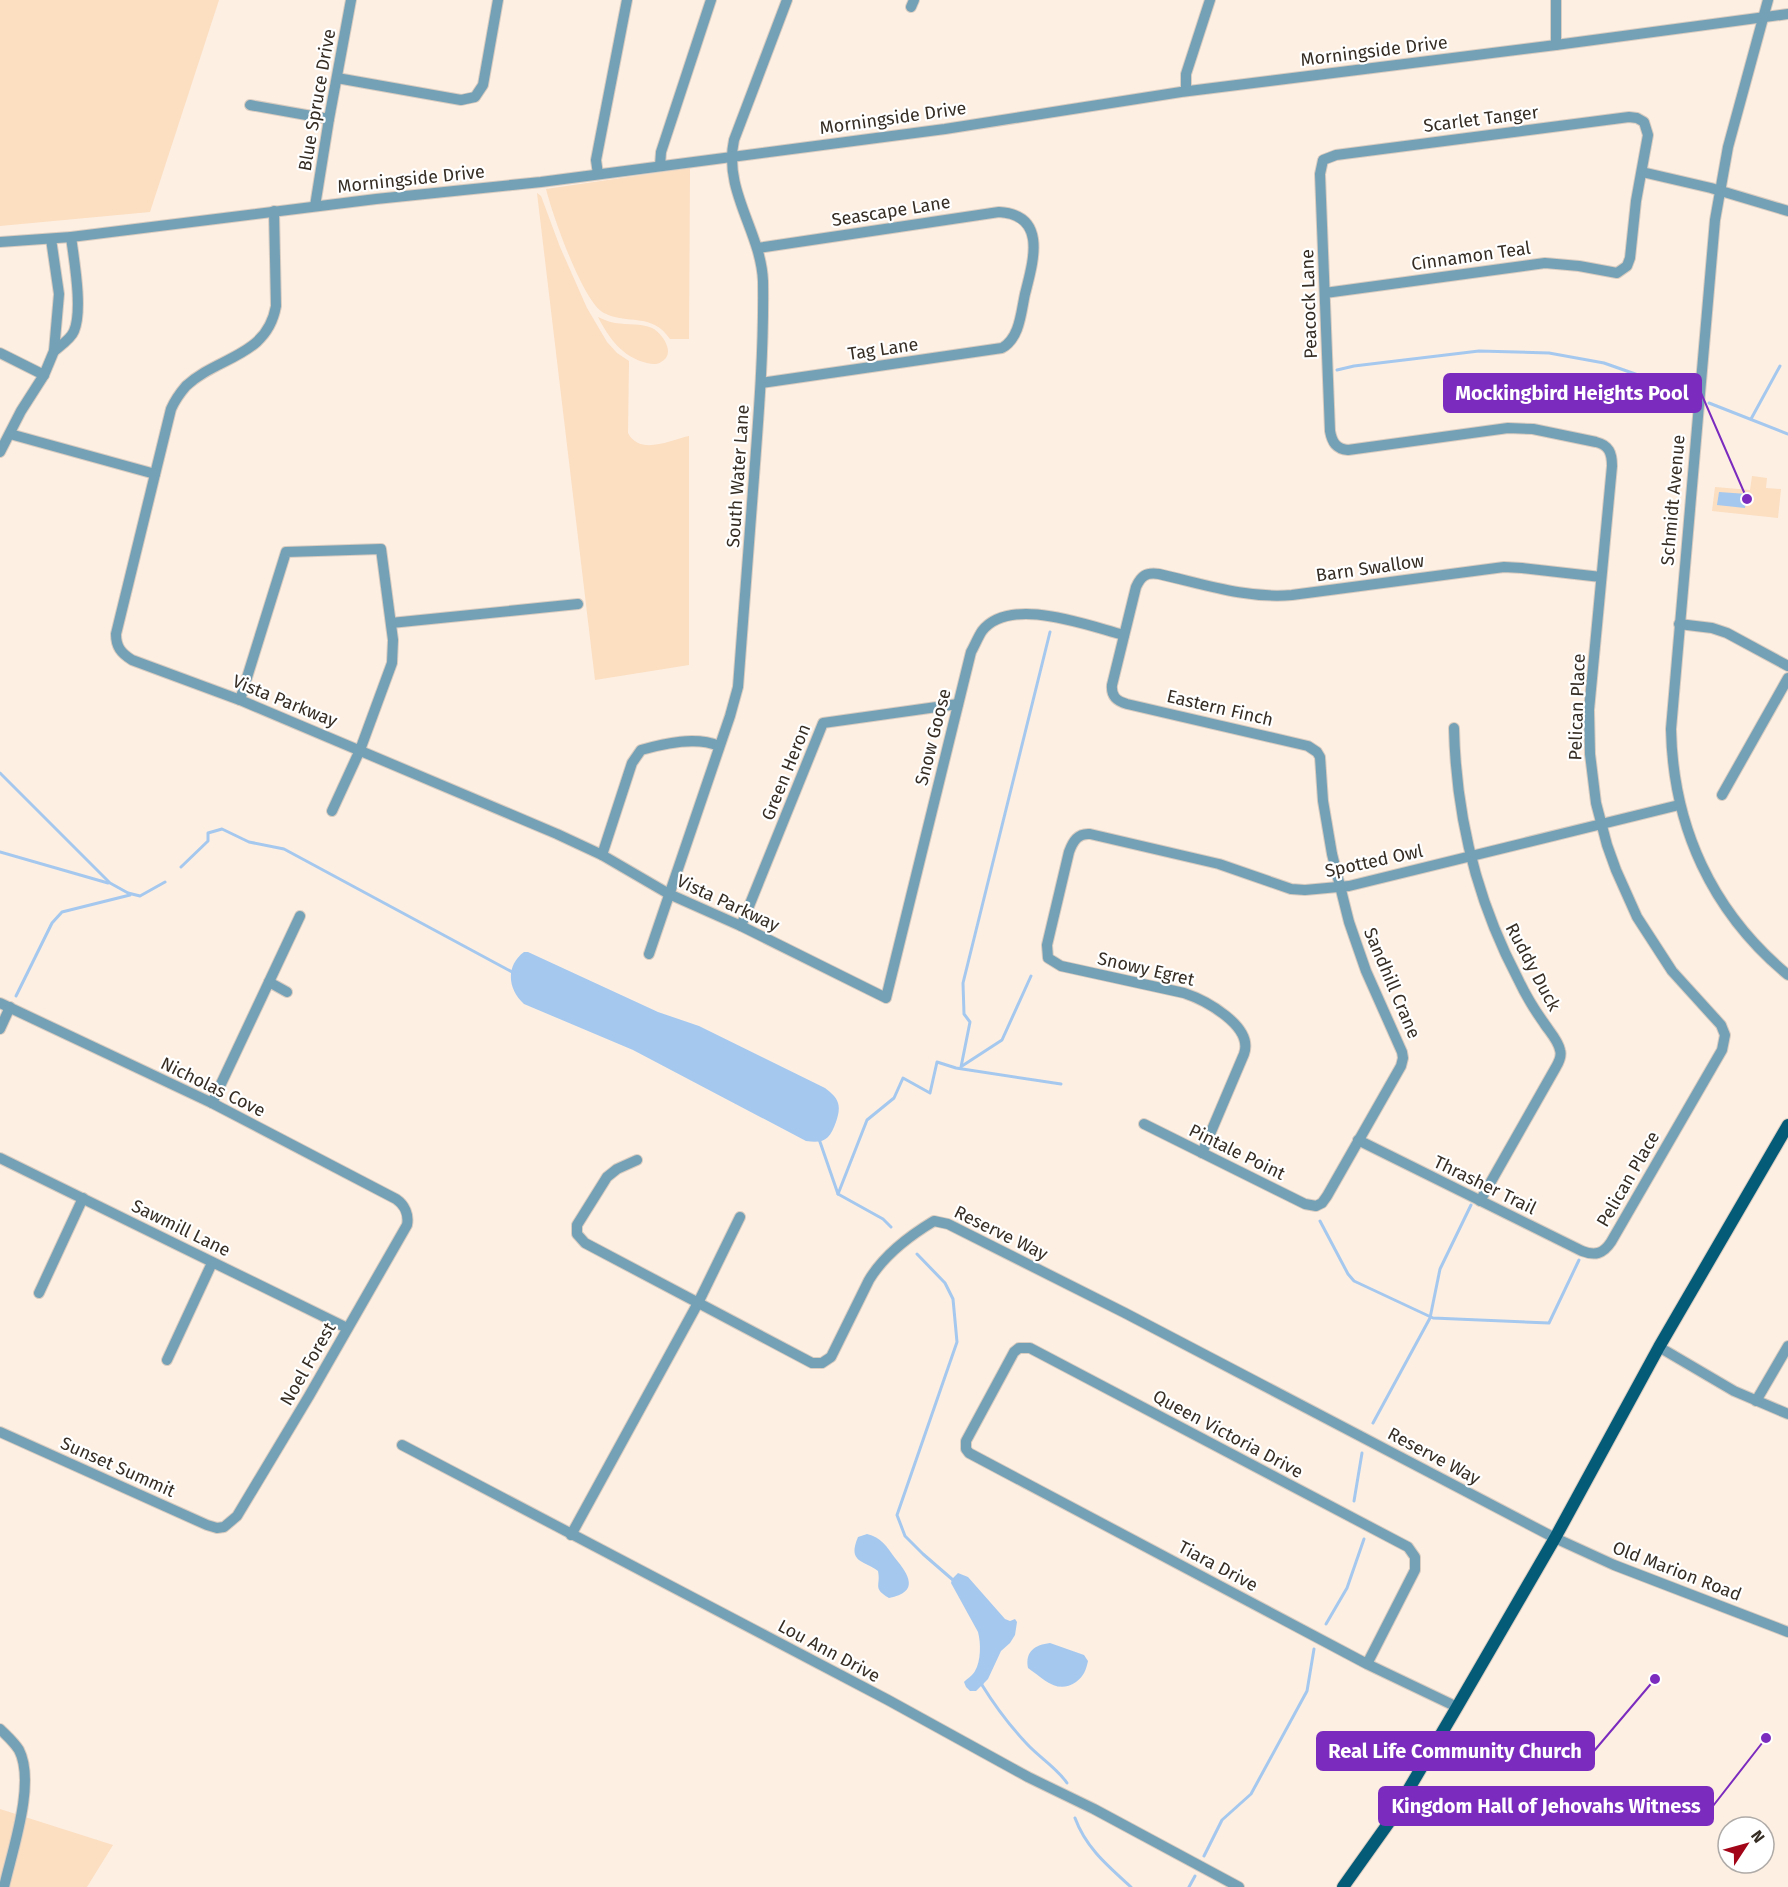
<svg xmlns="http://www.w3.org/2000/svg" width="1788" height="1887" viewBox="0 0 1788 1887" font-family="'Fira Sans',sans-serif">
<rect width="100%" height="100%" fill="#fdefe2"/>
<g fill="#fcdec1">
<path d="M0,0H219L150,212L0,226Z"/>
<path d="M690,168L689,339H670C652,312 627,325 604,313C583,303 552,213 546,189Z"/>
<path d="M537,193L541,196L560,247L587,308L607,342L617,353L629,361L628,433C640,456 670,440 689,436V665L595,680Z"/>
<path d="M598,317C603,319 609,322 615,323C628,325 641,323 652,328C662,333 677,354 661,362C657,365 652,364 647,363C622,357 609,338 598,317Z"/>
<path d="M1752,476L1767,478L1766,488L1781,489L1778,518L1712,511L1715,487L1750,490Z"/>
<path d="M0,1809L113,1845L87,1887H0Z"/>
</g>
<g fill="#a5c8ef">
<path d="M1719,492L1747,494L1745,508L1717,505Z"/>
<path d="M524,952H528L658,1012L699,1026L825,1088C830,1092 836,1096 838,1103C840,1109 838,1116 836,1122C830,1139 824,1144 806,1141L633,1050L524,1004C508,990 505,966 524,952Z"/>
<path d="M867,1534C881,1537 887,1547 895,1558C909,1575 920,1592 889,1598C872,1588 881,1586 878,1571C864,1560 847,1563 858,1537Z"/>
<path d="M958,1573L968,1577L1005,1619L1010,1621L1015,1619L1017,1622L1015,1635L1010,1643L1001,1651L988,1679L976,1691H970L966,1687L964,1682C967,1679 973,1675 975,1671C981,1661 981,1643 978,1632L951,1583L952,1579Z"/>
<path d="M1050,1643L1084,1655L1088,1661C1086,1670 1084,1676 1076,1682C1057,1695 1044,1679 1028,1668C1025,1651 1035,1645 1050,1643Z"/>
</g>
<g fill="none" stroke-linecap="round" stroke-linejoin="round">
<g stroke="#a5c8ef" stroke-width="3">
<path d="M1337,370L1354,366L1479,351L1549,353L1604,363L1675,388"/>
<path d="M1709,403L1788,434"/>
<path d="M1751,419L1780,366"/>
<path d="M0,773L110,883L128,893L140,896L165,882"/>
<path d="M0,852L108,883"/>
<path d="M181,867L208,841V833L222,829L249,842L284,849L514,973"/>
<path d="M16,996L52,923L62,912L130,895"/>
<path d="M962,1066L1002,1040L1031,976"/>
<path d="M961,1067L970,1022L964,1014L963,983L1050,632"/>
<path d="M819,1139L838,1194"/>
<path d="M1320,1221L1348,1274L1354,1281L1433,1318L1549,1323L1579,1260"/>
<path d="M891,1227L883,1219L838,1194L867,1120L894,1098L903,1078L930,1093L937,1062L956,1068L1061,1084"/>
<path d="M917,1254L945,1283L953,1299L957,1342L897,1515L905,1536L923,1554L953,1580"/>
<path d="M1373,1423L1430,1318L1440,1269L1471,1205"/>
<path d="M1354,1501L1362,1453"/>
<path d="M1326,1624L1347,1588L1364,1539"/>
<path d="M982,1683V1685C995,1706 1010,1726 1027,1744C1040,1758 1057,1768 1067,1783"/>
<path d="M1075,1818C1086,1848 1108,1866 1131,1887"/>
<path d="M1204,1856L1222,1820L1251,1794L1307,1691L1314,1649"/>
<path d="M1189,1887L1195,1876"/>
</g>
<g stroke="#d9ccc0" stroke-width="12">
<g id="minor">
<path d="M1556,0V45"/>
<path d="M1768,0L1728,147L1715,220L1671,729C1673,827 1712,912 1788,975"/>
<path d="M911,7L914,0"/>
<path d="M337,78L461,100L475,97L483,85L498,0"/>
<path d="M1186,91V74L1210,0"/>
<path d="M250,105L329,119"/>
<path d="M660,166L661,152L711,0"/>
<path d="M1642,172L1711,188L1788,211"/>
<path d="M598,174L596,160L627,0"/>
<path d="M315,206L329,119L351,0"/>
<path d="M274,211L276,306C267,357 218,356 186,386C180,393 175,400 171,409L116,634C116,647 121,653 132,660L240,700L557,834L602,855L669,894L741,926L886,998L971,652C975,645 978,637 982,631C1010,595 1088,626 1124,635"/>
<path d="M0,242L71,237L376,199L541,182L945,129L1181,92L1556,45L1788,14"/>
<path d="M758,248L999,212C1048,215 1033,262 1025,294C1021,312 1020,338 1002,348L761,383"/>
<path d="M1325,293L1545,263L1579,266L1617,273L1627,266L1630,258L1636,201L1648,135L1644,122L1637,118L1629,117L1336,155L1323,160L1320,174L1330,431C1332,442 1336,449 1348,450L1508,428L1533,429L1596,442C1609,445 1612,453 1612,466L1589,710L1590,754L1596,803L1607,845L1616,870L1637,917L1672,971L1721,1025L1725,1035L1722,1050L1611,1242C1603,1254 1595,1256 1582,1251L1358,1140"/>
<path d="M54,351C60,346 71,339 74,331C83,310 74,260 71,237"/>
<path d="M0,353L44,375"/>
<path d="M10,434L155,474"/>
<path d="M0,452L21,411L44,375L54,351L59,294L51,239"/>
<path d="M391,623L578,604"/>
<path d="M1679,624L1712,628L1727,633L1788,666"/>
<path d="M240,700L286,552L381,549L393,640L392,663L360,750L332,811"/>
<path d="M1454,728C1456,816 1477,901 1518,979C1525,994 1534,1009 1544,1023C1549,1031 1558,1040 1560,1050C1562,1056 1559,1062 1556,1067L1480,1201"/>
<path d="M1722,795L1788,678"/>
<path d="M602,855L632,763L641,750C665,743 696,736 719,746"/>
<path d="M741,926L823,723L958,704"/>
<path d="M649,954L730,716L738,687C743,617 749,547 754,477C759,412 764,347 763,281C761,232 723,191 734,140L787,0"/>
<path d="M269,982L287,992"/>
<path d="M0,1003L212,1103L396,1199C405,1205 409,1215 407,1225L309,1396L237,1516L224,1527L217,1528L207,1525L0,1432"/>
<path d="M0,1029L10,1007"/>
<path d="M212,1103L300,916"/>
<path d="M1144,1124L1305,1204L1316,1206L1322,1203L1327,1196L1401,1066L1403,1058L1402,1052L1366,971L1349,922L1332,854L1323,801L1320,757L1317,752L1308,746L1127,704C1116,701 1111,696 1112,685L1136,587C1141,576 1146,572 1159,574C1203,584 1247,599 1292,595L1504,567L1522,568L1601,577"/>
<path d="M1202,1153L1244,1054C1254,1026 1205,1000 1184,993L1061,966L1048,958L1047,945L1069,852C1073,841 1078,833 1090,834L1219,864L1291,889L1305,890L1349,886L1679,805"/>
<path d="M0,1158L347,1328"/>
<path d="M637,1160L617,1169L607,1177L577,1225V1234L585,1243L812,1363H822L831,1357L869,1280C884,1255 909,1236 934,1221L948,1224L1125,1313L1555,1538L1614,1565L1788,1632"/>
<path d="M39,1293L83,1198"/>
<path d="M1659,1347L1734,1391L1788,1414"/>
<path d="M167,1360L212,1263"/>
<path d="M1756,1401L1788,1346"/>
<path d="M402,1445L888,1700L1028,1777L1094,1809L1239,1887"/>
<path d="M571,1535L698,1303L740,1217"/>
<path d="M1367,1664L1415,1570V1557L1408,1547L1030,1348H1019L1014,1352L966,1441V1449L969,1453L1367,1664L1457,1707"/>
<path d="M0,1729C7,1736 14,1742 19,1750C36,1783 12,1851 4,1887"/>
</g>
</g>
<g stroke="#d9ccc0" stroke-width="14">
<path id="major" d="M1343,1887L1390,1821L1457,1707L1555,1538L1659,1347L1788,1125"/>
</g>
<use href="#minor" stroke="#75a1b6" stroke-width="10"/>
<use href="#major" stroke="#035b78" stroke-width="12"/>
</g>
<g text-anchor="middle" dominant-baseline="central" stroke-width="4.5" stroke-linejoin="round" paint-order="stroke">
<g font-size="18" fill="#362e25" stroke="#fff">
<text transform="translate(1374 51) rotate(-7)">Morningside Drive</text>
<text transform="translate(317 100) rotate(-80)">Blue Spruce Drive</text>
<text transform="translate(893 118) rotate(-8)">Morningside Drive</text>
<text transform="translate(1481 119) rotate(-7)">Scarlet Tanger</text>
<text transform="translate(411 179) rotate(-6)">Morningside Drive</text>
<text transform="translate(891 211) rotate(-9)">Seascape Lane</text>
<text transform="translate(1471 256) rotate(-8)">Cinnamon Teal</text>
<text transform="translate(1309 304) rotate(-92)">Peacock Lane</text>
<text transform="translate(883 349) rotate(-8)">Tag Lane</text>
<text transform="translate(738 476) rotate(-86)">South Water Lane</text>
<text transform="translate(1673 500) rotate(-85)">Schmidt Avenue</text>
<text transform="translate(1370 568) rotate(-8)">Barn Swallow</text>
<text transform="translate(285 701) rotate(22)">Vista Parkway</text>
<text transform="translate(1577 707) rotate(-88)">Pelican Place</text>
<text transform="translate(1220 708) rotate(13)">Eastern Finch</text>
<text transform="translate(933 737) rotate(-76)">Snow Goose</text>
<text transform="translate(786 772) rotate(-68)">Green Heron</text>
<text transform="translate(1374 861) rotate(-12)">Spotted Owl</text>
<text transform="translate(728 903) rotate(25)">Vista Parkway</text>
<text transform="translate(1533 967) rotate(62)">Ruddy Duck</text>
<text transform="translate(1146 969) rotate(13)">Snowy Egret</text>
<text transform="translate(1392 983) rotate(67)">Sandhill Crane</text>
<text transform="translate(213 1087) rotate(26)">Nicholas Cove</text>
<text transform="translate(1237 1152) rotate(26)">Pintale Point</text>
<text transform="translate(1628 1179) rotate(-60)">Pelican Place</text>
<text transform="translate(1485 1185) rotate(26)">Thrasher Trail</text>
<text transform="translate(181 1228) rotate(26)">Sawmill Lane</text>
<text transform="translate(1001 1233) rotate(26)">Reserve Way</text>
<text transform="translate(308 1364) rotate(-60)">Noel Forest</text>
<text transform="translate(1228 1434) rotate(28)">Queen Victoria Drive</text>
<text transform="translate(1434 1456) rotate(28)">Reserve Way</text>
<text transform="translate(118 1467) rotate(24)">Sunset Summit</text>
<text transform="translate(1218 1566) rotate(28)">Tiara Drive</text>
<text transform="translate(1677 1571) rotate(21)">Old Marion Road</text>
<text transform="translate(829 1651) rotate(28)">Lou Ann Drive</text>
</g>
</g>
<path fill="none" stroke="#7b2cbf" stroke-width="2" d="M1747 499L1701 393M1655 1679L1594 1751M1766 1738L1713 1806"/>
<g fill="#7b2cbf" stroke="#fff" stroke-width="2">
<circle cx="1747" cy="499" r="6"/>
<circle cx="1655" cy="1679" r="6"/>
<circle cx="1766" cy="1738" r="6"/>
</g>
<g fill="#7b2cbf" stroke="#7b2cbf" stroke-width="2">
<rect x="1444" y="374" width="257" height="38" rx="6"/>
<rect x="1317" y="1732" width="277" height="38" rx="6"/>
<rect x="1379" y="1787" width="334" height="38" rx="6"/>
</g>
<g font-size="20" text-anchor="middle" font-weight="bold" fill="#fff">
<text x="1572" y="400">Mockingbird Heights Pool</text>
<text x="1455" y="1758">Real Life Community Church</text>
<text x="1546" y="1813">Kingdom Hall of Jehovahs Witness</text>
</g>
<g transform="translate(1746 1845) rotate(54)"><circle r="28" fill="#ffffff" stroke="#afaba8" stroke-width="1.5"/>
<path d="M0-4.5L10 22L0 15L-10 22Z" fill="#a20518"/>
<text y="-9" font-size="16" font-weight="bold" text-anchor="middle" fill="#362e25">N</text>
</g>
</svg>
